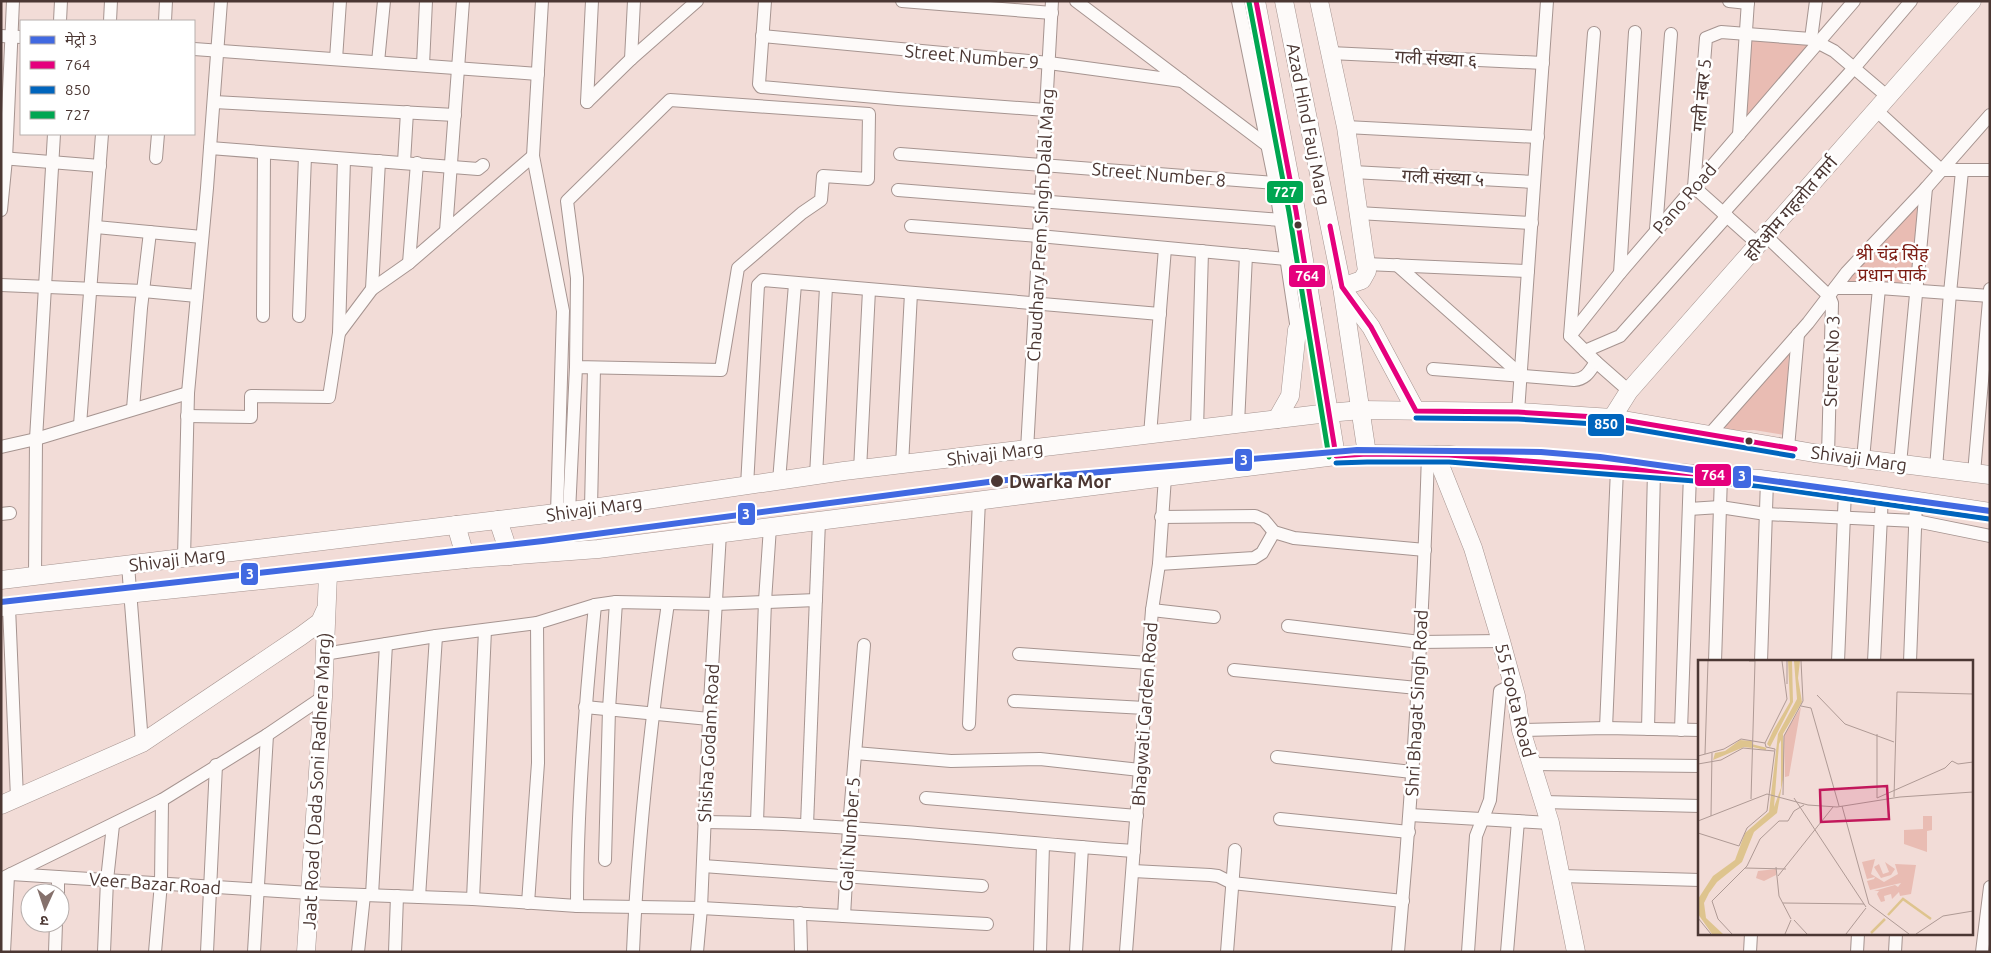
<svg xmlns="http://www.w3.org/2000/svg" width="1991" height="953" viewBox="0 0 1991 953" font-family="Ubuntu,'Noto Sans Devanagari',sans-serif">
<rect width="100%" height="100%" fill="#f2dcd7"/>
<g fill="#e9bcb3">
<path d="M1751,40L1810,44L1746,118Z"/>
<path d="M1920,203L1912,285L1845,283Z"/>
<path d="M1786,351L1789,355L1784,435L1754,430L1719,431Z"/>
</g>
<g fill="none" stroke-linecap="round" stroke-linejoin="round">
<g stroke="#a69490" stroke-width="14">
<g id="street">
<path d="M542,1L533,156L563,311L557,513"/>
<path d="M765,1L759,84L761,87L898,99L1046,110"/>
<path d="M902,1L1052,13"/>
<path d="M1076,1L1268,146L1270,145"/>
<path d="M1238,1L1275,183L1297,330"/>
<path d="M1729,1L1748,3"/>
<path d="M60,21L61,1"/>
<path d="M110,21L111,1"/>
<path d="M165,21L166,1"/>
<path d="M1,36L21,37"/>
<path d="M762,36L1049,63L1182,81"/>
<path d="M1811,39L1816,1"/>
<path d="M194,49L538,74"/>
<path d="M1330,53L1543,63"/>
<path d="M336,59L340,1"/>
<path d="M631,59L634,1"/>
<path d="M378,62L384,1"/>
<path d="M423,65L426,1"/>
<path d="M1854,68L1911,1"/>
<path d="M214,102L455,115"/>
<path d="M587,102L631,59L697,1"/>
<path d="M587,102L592,1"/>
<path d="M1876,110L1941,170H1990"/>
<path d="M1346,127L1538,137"/>
<path d="M1739,135L1748,1"/>
<path d="M210,148L478,169L483,165"/>
<path d="M900,154L1275,183"/>
<path d="M1,158L100,166"/>
<path d="M156,158L158,134"/>
<path d="M404,162L407,112"/>
<path d="M1353,172L1534,182"/>
<path d="M898,190L1281,220"/>
<path d="M1,210L6,159L13,1"/>
<path d="M1358,213L1532,223"/>
<path d="M1723,213L1854,68"/>
<path d="M911,226L1039,236L1286,259"/>
<path d="M96,227L202,237"/>
<path d="M1656,230L1671,34"/>
<path d="M446,231L463,1"/>
<path d="M1766,236L1829,296L1832,303L1828,455"/>
<path d="M1758,244L1694,187L1706,38L1721,32L1811,39L1834,51L1888,97"/>
<path d="M409,263L417,163"/>
<path d="M1366,264L1528,271"/>
<path d="M1397,265L1520,374"/>
<path d="M1620,273L1635,32"/>
<path d="M1,285L143,291L197,296"/>
<path d="M1835,288H1879L1990,296"/>
<path d="M372,289L379,161"/>
<path d="M263,316L264,153"/>
<path d="M299,316L305,156"/>
<path d="M339,333L344,159"/>
<path d="M1570,336L1594,33"/>
<path d="M1585,351L1620,336L1727,216"/>
<path d="M1433,369L1574,380C1586,379 1589,372 1596,362"/>
<path d="M1629,391L1596,362L1570,336L1620,273L1854,1"/>
<path d="M133,409L141,308L150,232"/>
<path d="M1518,412L1547,1"/>
<path d="M187,416L251,417V396L329,397L339,333L372,289L409,263L533,156"/>
<path d="M1238,424L1246,255"/>
<path d="M80,425L102,134"/>
<path d="M1197,429L1202,251"/>
<path d="M1710,434L1808,323L1847,272L1926,188L1990,115"/>
<path d="M1150,435L1165,248"/>
<path d="M1,447L36,439L188,393"/>
<path d="M1788,448L1798,334"/>
<path d="M1027,450L1052,1"/>
<path d="M1863,459L1879,288"/>
<path d="M1900,464L1926,188"/>
<path d="M902,465L911,293"/>
<path d="M1936,468L1950,293L1962,171"/>
<path d="M860,470L869,290"/>
<path d="M1974,473L1990,289"/>
<path d="M816,476L826,287"/>
<path d="M779,481L795,284"/>
<path d="M747,486L758,285L763,280L1160,314"/>
<path d="M591,508L594,368"/>
<path d="M1689,509L1720,507L1766,514L1916,521L1990,536"/>
<path d="M569,512L576,367L577,278L567,201L670,100L869,114L868,179L823,176L821,200L802,213L738,268L721,370L576,367"/>
<path d="M1,514L10,513"/>
<path d="M1161,517L1255,516L1264,520L1274,532L1294,538L1425,550"/>
<path d="M184,558L188,393L207,188L221,1"/>
<path d="M1159,564L1254,558L1262,553L1274,532"/>
<path d="M128,565L142,743"/>
<path d="M35,576L36,439L54,134"/>
<path d="M9,607L17,798"/>
<path d="M1152,610L1214,617"/>
<path d="M1288,626L1420,642L1501,641"/>
<path d="M324,654L436,636L537,623L595,605L616,602L716,604L816,600"/>
<path d="M1019,654L1148,663"/>
<path d="M1715,662L1721,476"/>
<path d="M1761,662L1767,480"/>
<path d="M1838,662L1845,490"/>
<path d="M1874,662L1882,495"/>
<path d="M1910,662L1916,502"/>
<path d="M1234,670L1417,688"/>
<path d="M1014,701L1145,708"/>
<path d="M585,707L709,719"/>
<path d="M969,724L979,500"/>
<path d="M1606,728L1617,469"/>
<path d="M1648,729L1654,471"/>
<path d="M1521,730L1606,728L1700,730"/>
<path d="M1681,730L1690,474"/>
<path d="M855,753L951,761L1040,759L1140,770"/>
<path d="M1277,757L1412,772"/>
<path d="M1532,764L1700,766"/>
<path d="M926,798L1137,816"/>
<path d="M1544,802L1700,806"/>
<path d="M1410,815L1550,823"/>
<path d="M1280,819L1409,832"/>
<path d="M704,822C848,823 991,841 1134,851"/>
<path d="M757,822L765,601L770,527"/>
<path d="M807,825L819,521"/>
<path d="M605,860L609,709L616,602"/>
<path d="M703,866L982,886"/>
<path d="M1133,871L1210,875L1218,876L1232,883L1403,901"/>
<path d="M11,874L310,893L473,899L577,906L701,908L987,924"/>
<path d="M1561,876L1700,880"/>
<path d="M1,879L162,800L267,735L323,697"/>
<path d="M58,893V877"/>
<path d="M372,895L386,644"/>
<path d="M419,897L436,636"/>
<path d="M473,899L485,630"/>
<path d="M528,903L538,763L537,623"/>
<path d="M577,906C577,806 585,705 595,605"/>
<path d="M800,913L801,952"/>
<path d="M844,916L849,827L864,645"/>
<path d="M4,952L8,876"/>
<path d="M55,952L56,923"/>
<path d="M104,952L107,880L113,825"/>
<path d="M155,952L161,883L162,800"/>
<path d="M207,952L216,765"/>
<path d="M254,952L267,735"/>
<path d="M358,952L364,895"/>
<path d="M395,952L397,896"/>
<path d="M633,952C638,835 651,719 668,603"/>
<path d="M697,952L701,908L709,719L720,533"/>
<path d="M1040,952L1043,844"/>
<path d="M1076,952L1082,847"/>
<path d="M1126,952L1152,610L1159,564L1165,477"/>
<path d="M1227,952L1235,850"/>
<path d="M1398,952C1413,786 1423,620 1428,454"/>
<path d="M1468,952L1476,836L1490,800L1500,691L1512,685"/>
<path d="M1507,952L1518,821"/>
<path d="M1750,952L1751,934"/>
<path d="M1857,952L1858,934"/>
<path d="M1895,952L1896,934"/>
<path d="M1982,952L1990,887"/>
</g>
</g>
<g stroke="#a69490" stroke-width="19">
<g id="secondary">
<path d="M1256,1L1296,211L1336,456"/>
<path d="M1284,1L1342,287L1367,454"/>
<path d="M1319,1L1346,127L1367,271L1362,280L1342,287"/>
<path d="M1343,290L1371,327L1416,411"/>
<path d="M1612,418L1629,391L1972,1"/>
<path d="M1277,419L1290,396L1297,330L1312,309"/>
<path d="M1436,455L1473,548L1501,641L1516,696L1521,730L1550,823L1576,952"/>
<path d="M498,520L510,556"/>
<path d="M456,525L466,559"/>
<path d="M1,580L572,511L844,471L1328,413L1361,410L1518,412L1612,418L1814,453L1990,475"/>
<path d="M1,607L466,559L598,549L1165,477L1336,456L1367,454L1449,455L1760,479L1845,490L1990,512"/>
<path d="M1,805L142,743L301,636L320,622L325,611"/>
<path d="M306,952L323,697L328,574"/>
</g>
</g>
<use href="#street" stroke="#fdfaf9" stroke-width="12"/>
<use href="#secondary" stroke="#fdfaf9" stroke-width="18"/>
<g stroke="#fff" stroke-width="9">
<g id="bus-1">
<path d="M1256,1L1296,211L1336,456L1367,454L1449,455L1760,479L1990,512"/>
<path d="M1330,226L1342,287L1371,327L1416,411L1518,412L1612,418L1795,449"/>
</g>
</g>
<g stroke="#fff" stroke-width="9">
<g id="bus-2">
<path d="M1416,418L1518,419L1611,425L1793,456"/>
<path d="M1336,463L1367,462H1449L1759,486L1989,519"/>
</g>
</g>
<g stroke="#fff" stroke-width="9">
<path id="bus-3" d="M1249,2L1289,212L1329,457"/>
</g>
<use href="#bus-1" stroke="#e5007d" stroke-width="5"/>
<use href="#bus-2" stroke="#0065bd" stroke-width="5"/>
<use href="#bus-3" stroke="#00a651" stroke-width="5"/>
<g stroke="#fff" stroke-width="10">
<path id="metro-1" d="M1,602L543,541L996,481L1357,450L1541,452L1600,457L1990,511"/>
</g>
<use href="#metro-1" stroke="#4169e1" stroke-width="6"/>
</g>
<g fill="#4b3733" stroke="#fff" stroke-width="2">
<circle cx="1298" cy="225" r="4.5"/>
<circle cx="1749" cy="441" r="4.5"/>
<circle cx="997" cy="481" r="7"/>
</g>
<g text-anchor="middle" dominant-baseline="central" stroke-width="5" stroke-linejoin="round" paint-order="stroke">
<g font-size="18" fill="#4b3733" stroke="#fff">
<text transform="translate(972 56) rotate(5)">Street Number 9</text>
<text transform="translate(1436 58) rotate(3)">गली संख्या ६</text>
<text transform="translate(1701 95) rotate(-85)">गली नंबर 5</text>
<text transform="translate(1309 124) rotate(79)">Azad Hind Fauj Marg</text>
<text transform="translate(1159 174) rotate(5)">Street Number 8</text>
<text transform="translate(1443 177) rotate(3)">गली संख्या ५</text>
<text transform="translate(1684 198) rotate(-49)">Pano Road</text>
<text transform="translate(1790 208) rotate(-49)">हरिओम गहलोत मार्ग</text>
<text transform="translate(1040 225) rotate(-87)">Chaudhary Prem Singh Dalal Marg</text>
<text transform="translate(1831 361) rotate(-88)">Street No 3</text>
<text transform="translate(995 453) rotate(-7)">Shivaji Marg</text>
<text transform="translate(1859 458) rotate(8)">Shivaji Marg</text>
<text transform="translate(594 508) rotate(-8)">Shivaji Marg</text>
<text transform="translate(177 559) rotate(-7)">Shivaji Marg</text>
<text transform="translate(1516 700) rotate(76)">55 Foota Road</text>
<text transform="translate(1416 703) rotate(-87)">Shri Bhagat Singh Road</text>
<text transform="translate(1144 714) rotate(-86)">Bhagwati Garden Road</text>
<text transform="translate(708 743) rotate(-87)">Shisha Godam Road</text>
<text transform="translate(316 781) rotate(-87)">Jaat Road ( Dada Soni Radhera Marg)</text>
<text transform="translate(849 834) rotate(-86)">Gali Number 5</text>
<text transform="translate(155 883) rotate(4)">Veer Bazar Road</text>
</g>
<g font-size="18" fill="#7c1d14" stroke="#fff">
<text x="1892" y="253">श्री चंद्र सिंह<tspan x="1892" dy="21">प्रधान पार्क</tspan></text>
</g>
<g font-size="18" font-weight="bold" fill="#4b3733" stroke="#fff" text-anchor="start">
<text x="1009" y="481">Dwarka Mor</text>
</g>
</g>
<g transform="translate(1698 660)">
<rect width="275" height="275" fill="#f2dcd7"/>
<path d="M103,47L91,116L87,117L86,75ZM225,156H234V170L229,171V192L206,184V170L225,169ZM177,199L173,214L186,222L200,214L197,204L218,205L213,234L202,236L201,232L194,239L193,234L186,236L187,241L183,242L179,234L181,231H176L197,225L200,227L203,223L172,230L169,221L176,219L177,217L169,219L164,202ZM187,202L197,209L193,215L183,218L176,207L181,204L185,214L191,212ZM78,209V215L66,221L58,218L60,211Z" fill="#e9bcb3"/>
<path d="M90,1H94L95,42L72,87L69,84L75,71L92,42ZM96,1H102L100,18L104,42L85,74L86,114L79,153L56,172L44,202L19,222L11,233L6,243L8,258L25,274H14L0,254V239L15,216L37,200L47,173L71,152L80,74L99,39ZM83,80V128L76,147L81,84ZM42,80L54,81V88L46,87L15,100L17,93L27,91Z" fill="#dec48e" fill-rule="evenodd"/>
<path fill="none" stroke="#dec48e" stroke-width="2.5" d="M52,85L68,89M190,255L205,239L233,259M173,273L187,259"/>
<path fill="none" stroke="#af9a95" stroke-width="1" d="M51,1H57L53,139M89,1V24M119,35L147,64L196,82M103,46L113,48L141,146M7,94L10,1M0,96L26,89L43,79L67,83M0,104L23,100L45,88L76,91M85,135L86,76L105,41L103,1M196,137L199,32L275,34M96,138L168,247M179,138L247,108L254,101L260,104L275,102M179,138V74M144,146L171,244L211,274M13,156L14,93M0,161L69,134L110,145L139,147L202,137L275,132M0,173L41,186L49,168L69,151L77,89L68,87L67,83L89,39L84,1M78,207L81,236L93,259M47,208L88,209M80,216L135,147M85,243L166,244M0,258L13,274M96,260L109,274M34,274L20,259L14,241L49,206L62,179L81,161H90L96,151L106,145M87,274L93,260M148,274L168,248M218,274L245,256L275,251"/>
<path fill="#c2185b" fill-opacity="0.15" stroke="#c2185b" stroke-width="2.5" d="M189,126L191,159L123,162L122,130Z"/>
<rect width="275" height="275" fill="none" stroke="#4b3733" stroke-width="2.5"/>
</g>
<g stroke="#fff" stroke-width="2">
<rect x="1266" y="180" width="38" height="24" rx="5" fill="#00a651"/>
<rect x="1288" y="264" width="38" height="24" rx="5" fill="#e5007d"/>
<rect x="1587" y="413" width="38" height="24" rx="5" fill="#0065bd"/>
<rect x="1234" y="448" width="19" height="24" rx="5" fill="#4169e1"/>
<rect x="1694" y="463" width="38" height="24" rx="5" fill="#e5007d"/>
<rect x="1732" y="465" width="20" height="24" rx="5" fill="#4169e1"/>
<rect x="737" y="502" width="19" height="24" rx="5" fill="#4169e1"/>
<rect x="240" y="562" width="19" height="24" rx="5" fill="#4169e1"/>
</g>
<g font-size="14" text-anchor="middle" font-weight="bold" fill="#fff">
<text x="1285" y="197">727</text>
<text x="1307" y="281">764</text>
<text x="1606" y="429">850</text>
<text x="1244" y="465">3</text>
<text x="1713" y="480">764</text>
<text x="1742" y="481">3</text>
<text x="746" y="519">3</text>
<text x="250" y="579">3</text>
</g>
<rect width="1991" height="953" fill="none" stroke="#4b3733" stroke-width="5"/>
<rect x="20" y="20" width="175" height="115" fill="#ffffff" stroke="#b7afad"/>
<rect x="30" y="36" width="25" height="8" fill="#4169e1" stroke="#b7afad"/>
<text x="65" y="45" font-size="15" fill="#4b3733">मेट्रो 3</text>
<rect x="30" y="61" width="25" height="8" fill="#e5007d" stroke="#b7afad"/>
<text x="65" y="70" font-size="15" fill="#4b3733">764</text>
<rect x="30" y="86" width="25" height="8" fill="#0065bd" stroke="#b7afad"/>
<text x="65" y="95" font-size="15" fill="#4b3733">850</text>
<rect x="30" y="111" width="25" height="8" fill="#00a651" stroke="#b7afad"/>
<text x="65" y="120" font-size="15" fill="#4b3733">727</text>
<g transform="translate(45 908) rotate(183)"><circle r="24" fill="#ffffff" stroke="#b7afad"/>
<path d="M0-4L9 19L0 12L-9 19Z" fill="#85716c"/>
<text y="-8" font-size="14" font-weight="bold" text-anchor="middle" fill="#4b3733">उ</text>
</g>
</svg>
